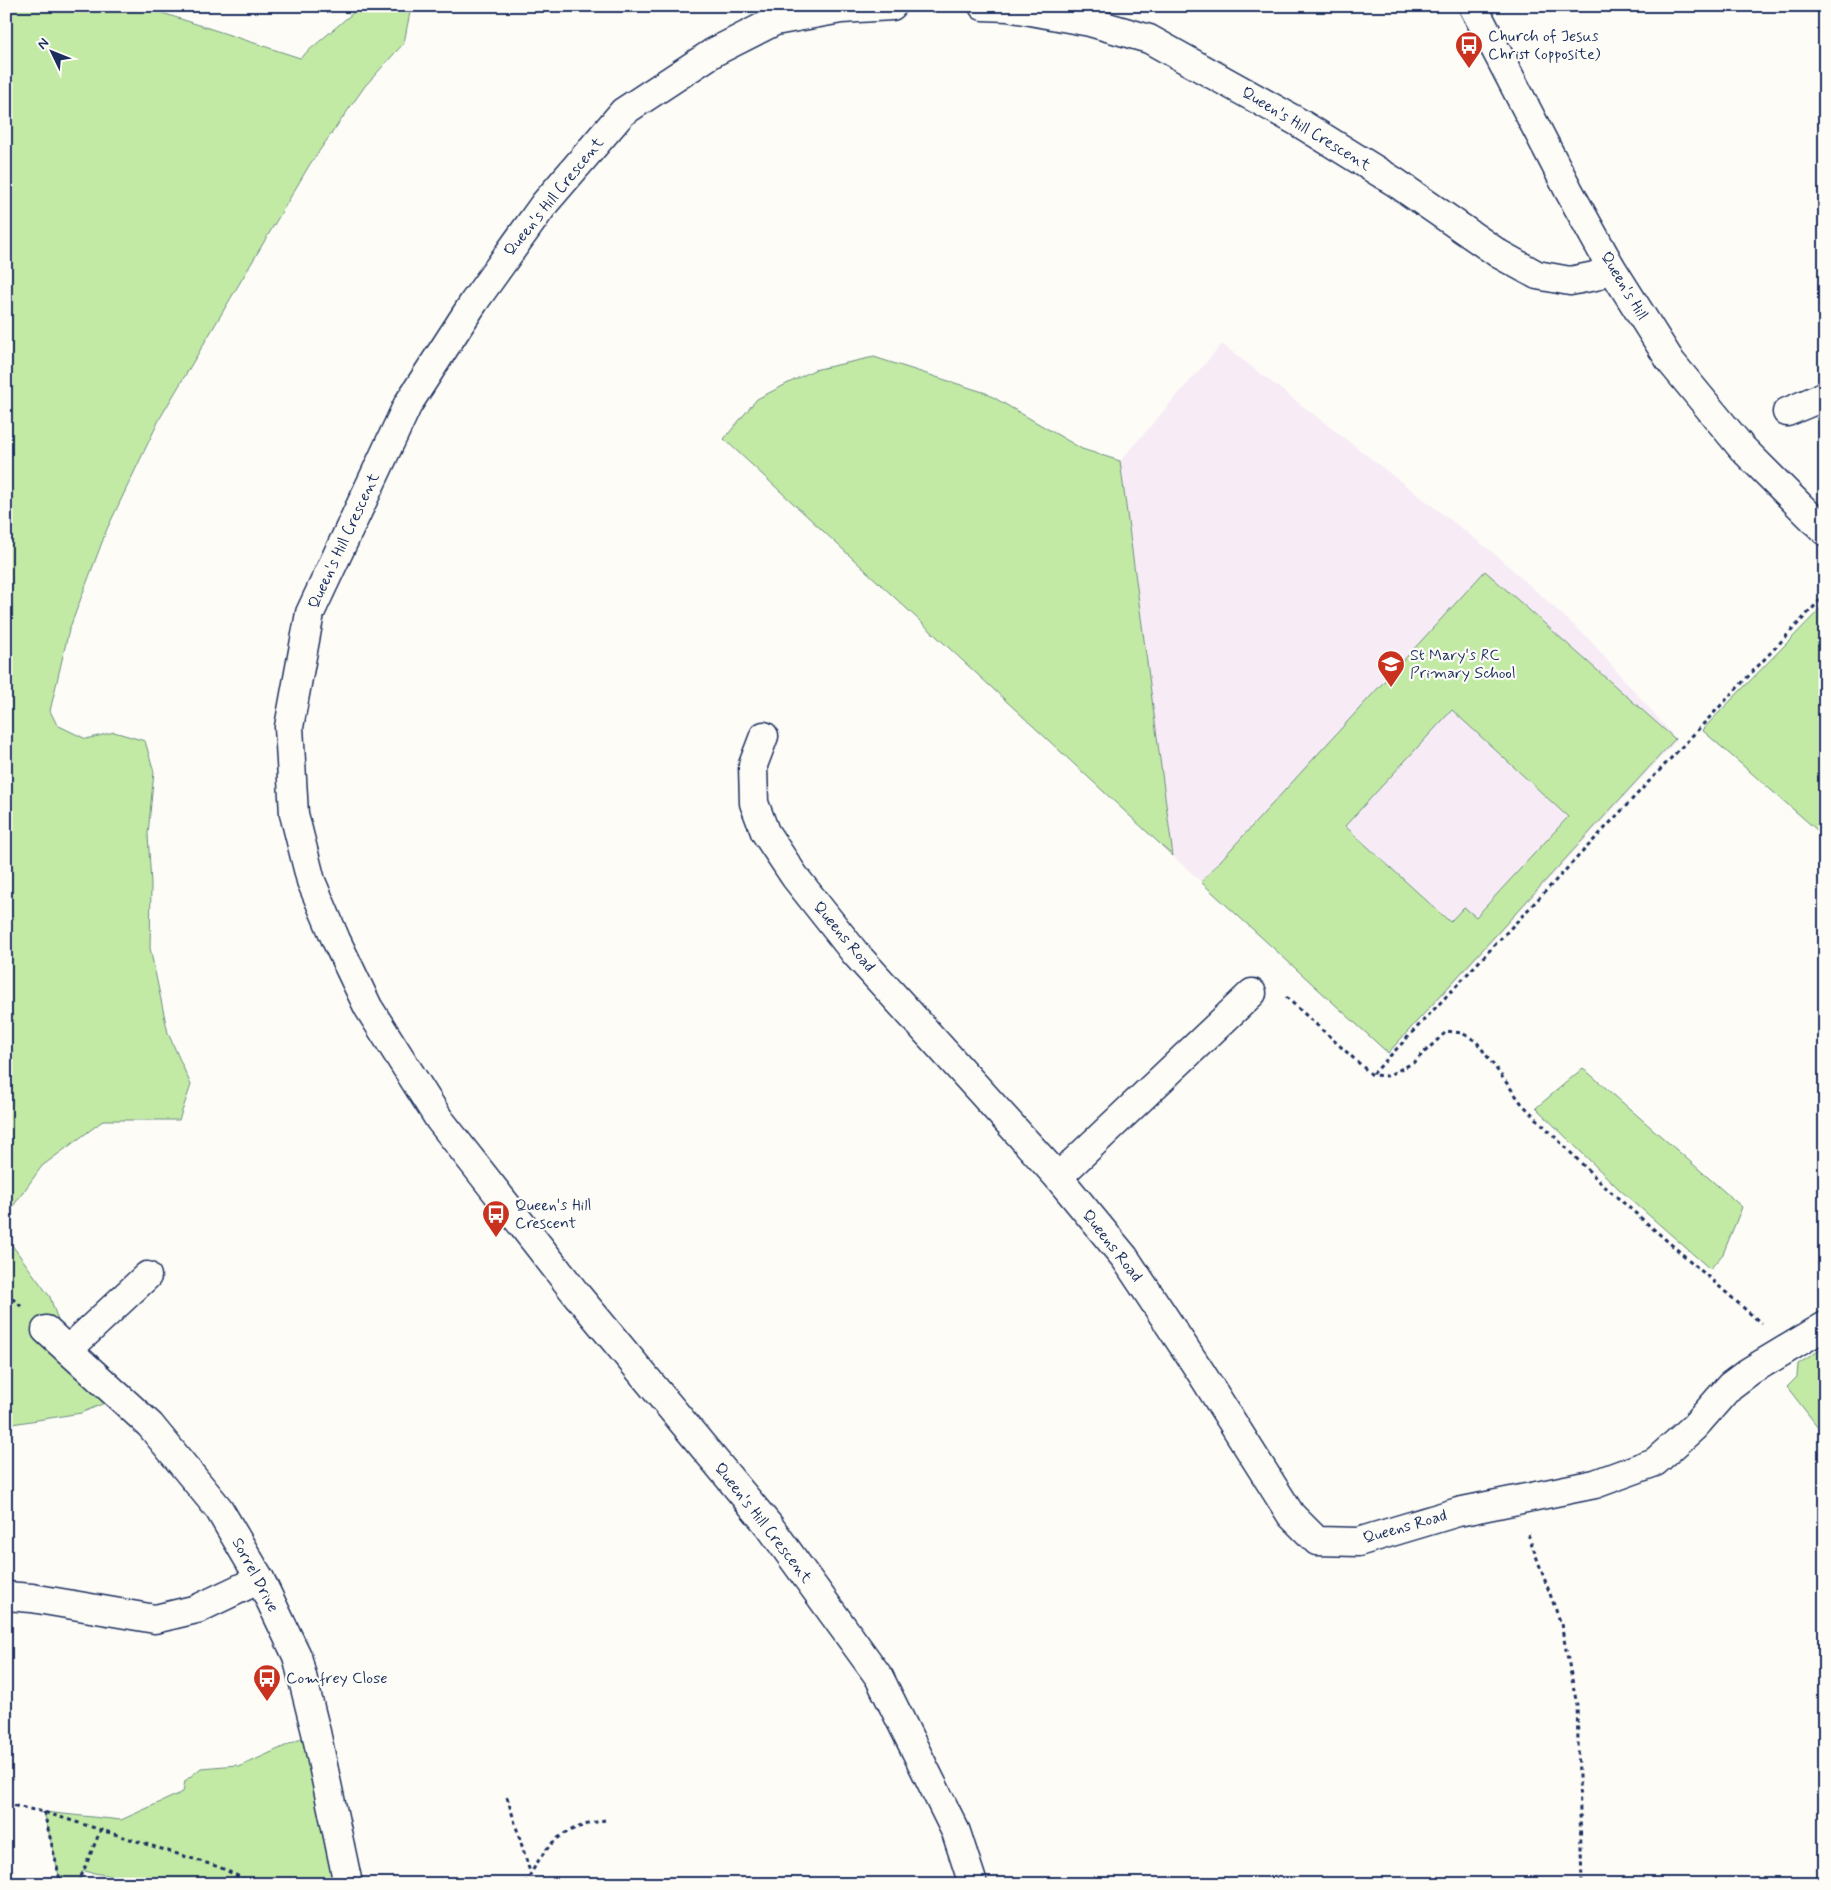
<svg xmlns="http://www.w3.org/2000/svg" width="1831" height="1890" viewBox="0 0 1831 1890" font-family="Mynerve,sans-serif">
<rect width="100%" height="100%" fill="#fdfcf7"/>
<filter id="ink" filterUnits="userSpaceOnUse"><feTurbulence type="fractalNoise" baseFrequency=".02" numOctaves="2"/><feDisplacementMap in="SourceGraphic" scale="10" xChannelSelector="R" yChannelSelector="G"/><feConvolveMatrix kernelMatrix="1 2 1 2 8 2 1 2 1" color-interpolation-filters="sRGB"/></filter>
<g filter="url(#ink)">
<path fill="#f7ecf6" d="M1222,344L1495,554L1587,637L1677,740L1388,1054L1173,856L1120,461Z"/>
<g fill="#c2eaa5" stroke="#6e8c82" fill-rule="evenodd">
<path d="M6,6H141L300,58L354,12L377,6H401L410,12L404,43L365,86L310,164L160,418L107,529L69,630L50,711L57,725L86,739L114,732L145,741L154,772L148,834L151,884L150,948L168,1033L191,1085L179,1120H104L42,1166L6,1216Z"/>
<path d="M874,357L986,393L1082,449L1120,461L1173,856L724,439L757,399L814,370Z"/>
<path d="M1485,571L1675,739L1388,1053L1201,882ZM1452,710L1568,817L1476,917L1464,907L1450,922L1345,826Z"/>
<path d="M1825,604V837L1702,730Z"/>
<path d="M1583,1068L1742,1207L1723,1254L1710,1269L1619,1189L1536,1108Z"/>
<path d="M6,1237L50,1297L68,1350L119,1397L81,1413L6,1425Z"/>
<path d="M1825,1347V1436L1787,1387L1797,1377L1798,1364Z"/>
<path d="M316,1732L348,1884H129L117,1877L83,1871L78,1884H61L44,1812L121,1820L183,1792L185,1781L201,1768L237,1765L239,1767Z"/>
</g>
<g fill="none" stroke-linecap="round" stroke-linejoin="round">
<g stroke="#1b2f5e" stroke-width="31">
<g id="minor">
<path d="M892,6L841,9L775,21L714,52L623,112L545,203L474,302L408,404L310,613L289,727L294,814L311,881L336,940L368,1007L439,1119L577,1295L770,1527L879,1677L956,1832L973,1884"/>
<path d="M983,6L1008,7L1090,22L1149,39L1298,122L1395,182L1499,254L1537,275L1570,281L1595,276L1611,267"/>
<path d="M1787,412L1825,396"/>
<path d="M764,736L753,765L754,803L765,832L795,877L855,953L1058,1177L1125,1258L1200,1371L1291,1515L1317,1541L1358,1542L1458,1512L1595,1484L1655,1462L1694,1427L1730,1386L1750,1371L1825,1326"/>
<path d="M1058,1177L1252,993"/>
<path d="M46,1330L150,1425L219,1509L260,1579L297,1656L316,1732L348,1884"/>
<path d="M68,1350L147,1276"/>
<path d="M6,1596L32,1598L155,1619L197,1609L260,1579"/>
</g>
</g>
<g stroke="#1b2f5e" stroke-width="31">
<path id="secondary" d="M1473,6L1569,191L1611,267L1671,362L1742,448L1825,531"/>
</g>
<g stroke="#1b2f5e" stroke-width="3" stroke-dasharray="4 4" stroke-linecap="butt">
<path d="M1286,997L1372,1075L1387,1076L1413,1063L1447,1031L1462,1033L1476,1041L1522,1104L1602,1184L1761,1323"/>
<path d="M1373,1074L1825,595"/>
<path d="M6,1293L22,1307"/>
<path d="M1528,1534L1561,1624L1577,1705L1582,1884"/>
<path d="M507,1797L530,1872"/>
<path d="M6,1804L44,1812L219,1867L255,1884"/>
<path d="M44,1812L61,1884"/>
<path d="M78,1884L101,1829"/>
<path d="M525,1884C548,1842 557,1830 605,1820"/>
</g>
<use href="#minor" stroke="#fdfcf7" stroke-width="28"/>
<use href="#secondary" stroke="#fdfcf7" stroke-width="28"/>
</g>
</g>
<defs>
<g id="bus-pin" transform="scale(1.4375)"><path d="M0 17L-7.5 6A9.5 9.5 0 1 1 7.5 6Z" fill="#c8321e" stroke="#fdfcf7"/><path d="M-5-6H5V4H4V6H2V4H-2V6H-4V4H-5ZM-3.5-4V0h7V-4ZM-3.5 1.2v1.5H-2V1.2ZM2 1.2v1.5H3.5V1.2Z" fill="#fff"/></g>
<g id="school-pin" transform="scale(1.4375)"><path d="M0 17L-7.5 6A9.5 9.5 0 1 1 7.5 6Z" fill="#c8321e" stroke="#fdfcf7"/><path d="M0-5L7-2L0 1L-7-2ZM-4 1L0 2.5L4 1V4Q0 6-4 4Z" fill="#fff"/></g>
</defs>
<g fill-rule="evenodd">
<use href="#bus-pin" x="1469" y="45"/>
<use href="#school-pin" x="1391" y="664"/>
<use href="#bus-pin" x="496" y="1214"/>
<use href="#bus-pin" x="267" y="1678"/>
</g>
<g text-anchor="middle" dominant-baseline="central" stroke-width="4.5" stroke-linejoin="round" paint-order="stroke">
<g font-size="16" fill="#1b2f5e" stroke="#fdfcf7" text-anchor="start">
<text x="1488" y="36">Church of Jesus<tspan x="1488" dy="18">Christ (opposite)</tspan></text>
<text x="1410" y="655">St Mary's RC<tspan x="1410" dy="18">Primary School</tspan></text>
<text x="515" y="1205">Queen's Hill<tspan x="515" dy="18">Crescent</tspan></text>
<text x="286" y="1678">Comfrey Close</text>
</g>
<g font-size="16" fill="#1b2f5e" stroke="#fdfcf7">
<text transform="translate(1306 129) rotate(31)">Queen's Hill Crescent</text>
<text transform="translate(554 197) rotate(-51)">Queen's Hill Crescent</text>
<text transform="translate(1624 286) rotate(59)">Queen's Hill</text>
<text transform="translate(344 541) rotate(-65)">Queen's Hill Crescent</text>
<text transform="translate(844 937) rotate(50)">Queens Road</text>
<text transform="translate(1112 1246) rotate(52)">Queens Road</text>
<text transform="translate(763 1523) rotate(52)">Queen's Hill Crescent</text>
<text transform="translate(1405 1527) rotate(-16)">Queens Road</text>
<text transform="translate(255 1575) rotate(62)">Sorrel Drive</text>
</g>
</g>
<rect width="1831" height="1890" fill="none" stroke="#fdfcf7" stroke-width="25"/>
<rect x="12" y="12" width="1806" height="1865" fill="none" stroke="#1b2f5e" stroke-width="2" filter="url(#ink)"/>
<g transform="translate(52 52) rotate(313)" stroke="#fdfcf7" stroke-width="4" paint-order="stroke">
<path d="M0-4L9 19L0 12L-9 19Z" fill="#1b2f5e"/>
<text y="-8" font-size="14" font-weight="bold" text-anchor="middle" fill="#1b2f5e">N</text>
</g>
</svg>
